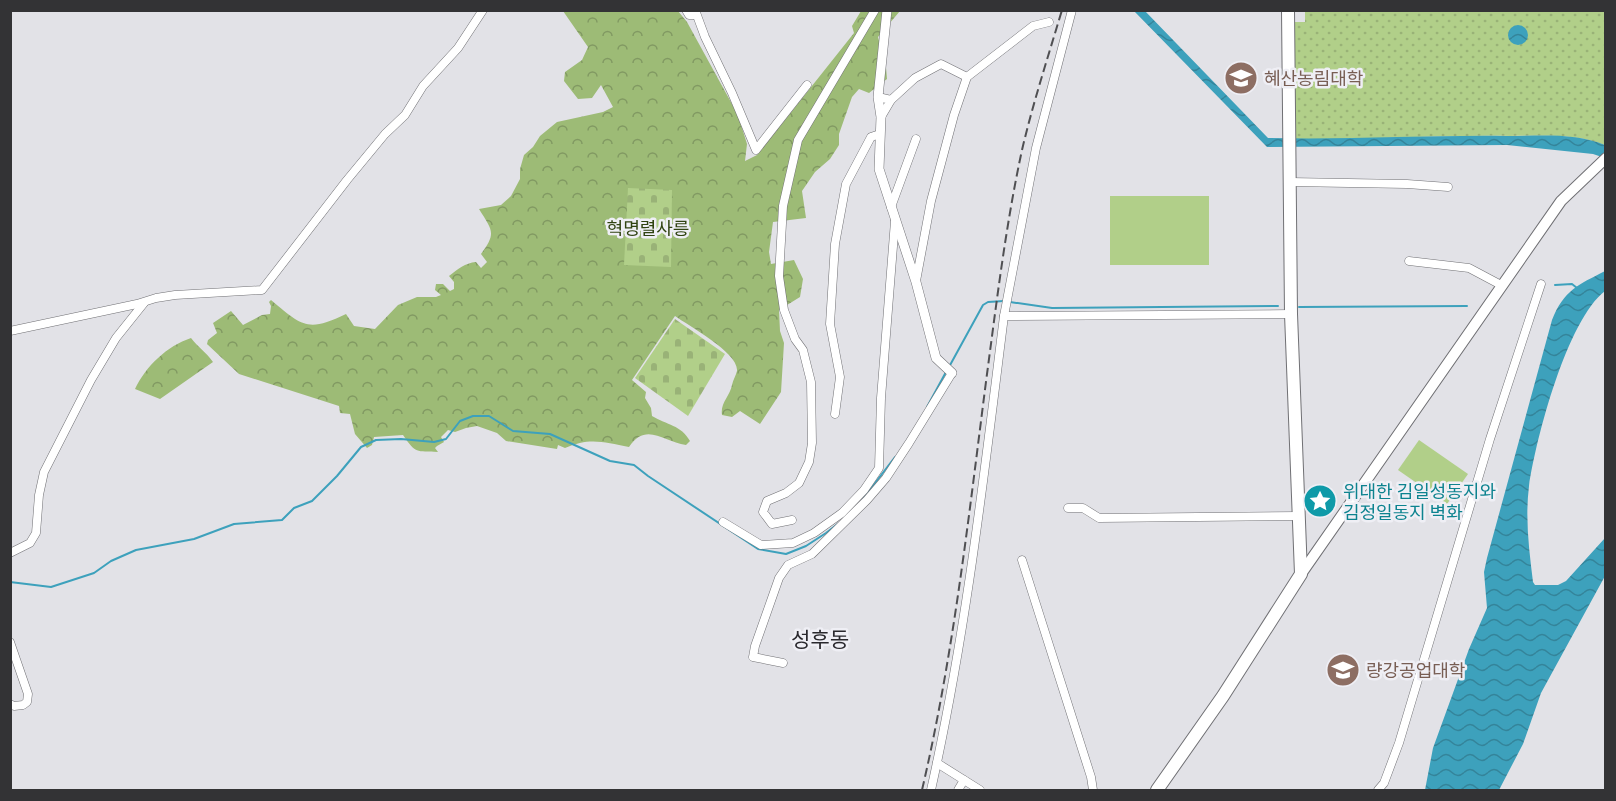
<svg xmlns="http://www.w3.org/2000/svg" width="1616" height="801" viewBox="0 0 1616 801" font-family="'Titillium Web','Noto Sans KR',sans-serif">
<defs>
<pattern id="forest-crowns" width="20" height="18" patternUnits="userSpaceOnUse" patternTransform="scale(1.5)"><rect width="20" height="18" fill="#9dbb76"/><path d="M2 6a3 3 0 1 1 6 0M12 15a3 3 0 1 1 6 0" fill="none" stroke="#819962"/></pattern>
<pattern id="cemetery-stones" width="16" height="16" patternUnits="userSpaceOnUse" patternTransform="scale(1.5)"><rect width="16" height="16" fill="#b1cf89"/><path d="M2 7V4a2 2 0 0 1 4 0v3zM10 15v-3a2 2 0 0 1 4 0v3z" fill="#99b277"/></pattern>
<pattern id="park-dots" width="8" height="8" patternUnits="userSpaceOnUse" patternTransform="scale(1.5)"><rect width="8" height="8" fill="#b1cf89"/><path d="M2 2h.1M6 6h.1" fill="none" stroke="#99b277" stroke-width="1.8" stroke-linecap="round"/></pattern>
<pattern id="water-waves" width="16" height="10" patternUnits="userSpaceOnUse" patternTransform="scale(1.5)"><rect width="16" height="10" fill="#3da1bc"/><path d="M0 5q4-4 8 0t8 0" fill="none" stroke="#34849a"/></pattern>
</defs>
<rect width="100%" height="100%" fill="#e2e2e7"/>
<g fill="#b1cf89">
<rect x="1110" y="196" width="99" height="69"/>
<path d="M1419,440L1468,474L1447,504L1398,470Z"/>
</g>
<g fill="url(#forest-crowns)">
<path d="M563,11H678L687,22L738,115L747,144L745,161L757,155L854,33L852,26L861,11H900L878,37L886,67L887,79L869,93L859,89L852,97L839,134V145L830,159L815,172L802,191L806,218L773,222L769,252L771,264L794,260L803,279L800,297L779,310L780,331L784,343L781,392L760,424L740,411L732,417L722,415C720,403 730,396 732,385C733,380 736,375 737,371C739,353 689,326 675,316L632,380L646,392L645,398L651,408L652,416C667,425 681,425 690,441L686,445C664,442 646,421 629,447C604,442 589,437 565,448L558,445L557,449L506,441L497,433L477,426L466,428L455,432L448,430L441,437L444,442L437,446L435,448L438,452C416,451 416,454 403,435L374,437L372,445L367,448L355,434L350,414L340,413L339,406L239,374L207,344L208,340L217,333L213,323L231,311L243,325L262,315L270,314L271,306L269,302L271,300C303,327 308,332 346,314L354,326L375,329L398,305L417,297H436L441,295L435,290L436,284H443L450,291L454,289V282L449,276C458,269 465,263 476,262L481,268L487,262L481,254C497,233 492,230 479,209L501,205L511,196L520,179V169L524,155L533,147L540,136L557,122L603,112L613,107L601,85L592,98L578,99L564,81L565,72L582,60L588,47Z"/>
<path d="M191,338C198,347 206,352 213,362L160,399L135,389C146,366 167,346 191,338Z"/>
</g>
<g fill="url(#cemetery-stones)">
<path d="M628,188L672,190L671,267L624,265Z"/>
<path d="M675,319L725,354L688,416L635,378Z"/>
</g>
<path fill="url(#park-dots)" d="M1305,10L1605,11V145C1576,133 1542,136 1510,136C1439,135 1367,140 1295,139L1294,22H1305Z"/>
<g fill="url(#water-waves)">
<path d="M1134,11H1145L1268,138C1347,140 1427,135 1506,136C1539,136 1574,132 1605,145V158L1593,154L1507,145L1267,147Z"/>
<circle cx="1518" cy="35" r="10"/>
<path d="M1605,271V291C1567,320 1536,438 1529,486C1525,518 1529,550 1533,582L1535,585H1558L1566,581L1605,538V576L1541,693L1523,744L1499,790H1425L1433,748L1469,649L1487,608L1484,572L1487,558L1552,320C1564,290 1578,285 1605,271Z"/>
</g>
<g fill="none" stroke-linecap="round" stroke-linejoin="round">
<g stroke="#3da1bc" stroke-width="2">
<path d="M1555,285L1572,284L1577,288"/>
<path d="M1010,302L1052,308L1278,306"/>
<path d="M1299,307L1467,306"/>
<path d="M949,367L983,305L988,302L1004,301"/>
<path d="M927,407L946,372"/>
<path d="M862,500L895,457"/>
<path d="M10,582L51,587L94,573L111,561L136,550L194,539L234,524L282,520L294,508L312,501L337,476L361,447L376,440L401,439L434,442L446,439L460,421L473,416H489L513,431L550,434L610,461L634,465L648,476L758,549L786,554L806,546L826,533L839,523"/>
</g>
<g stroke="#707074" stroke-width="9">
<g id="minor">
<path d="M686,10L689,15H696"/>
<path d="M695,10L705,37L732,93L756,150L807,85"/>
<path d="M878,97L891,100L881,117"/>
<path d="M891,100L915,78L941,64L967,77"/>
<path d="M1290,182L1407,184L1448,187"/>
<path d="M891,207L916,139"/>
<path d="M1409,261L1469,268L1501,285"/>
<path d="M916,281L931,201L954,115L967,77L1033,26L1049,22"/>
<path d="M1004,316L1036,148L1072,10"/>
<path d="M10,331L137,304L156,298L175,295L262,290L347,180L385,134L405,115L423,86L458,48L483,10"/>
<path d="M835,414L840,377L830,324L835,244L846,184L871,137L880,134"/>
<path d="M1068,508H1083L1099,518L1299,516"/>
<path d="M792,520L772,524L763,512L767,501L786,493L799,483L809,462L812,443L811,382L803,350L795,339L784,310L779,276L783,206L798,140L875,10"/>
<path d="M723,522L761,545L793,543L814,533L842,513L864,490L879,468L881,398L895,221"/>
<path d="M10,553L30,543L36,533L39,495L44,472L91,380L116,338L144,303"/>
<path d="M1022,560L1091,777L1093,790"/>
<path d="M10,642L28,694L27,702L23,705L14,706L10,704"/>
<path d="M783,663L753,657L755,646L779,578L788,565L812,554L867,500L886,478L909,443L952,373"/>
<path d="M937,763L980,790"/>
<path d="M931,790C966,634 984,475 1004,316L1291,314"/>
<path d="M958,790L964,780"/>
<path d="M1378,790L1384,783L1399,743L1490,439L1541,284"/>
</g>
</g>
<g stroke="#707074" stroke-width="10">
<path id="tertiary" d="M887,10L878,97L881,117L879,169L916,282L936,358L952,373"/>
</g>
<g stroke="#707074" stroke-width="12">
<path id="secondary" d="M1301,574L1561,201L1606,158"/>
</g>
<g stroke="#707074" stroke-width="14">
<path id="primary" d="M1157,790L1223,696L1301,574L1291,314L1288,10"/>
</g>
<use href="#minor" stroke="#fff" stroke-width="8"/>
<use href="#tertiary" stroke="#fff" stroke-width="9"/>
<use href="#secondary" stroke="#fff" stroke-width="10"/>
<use href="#primary" stroke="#fff" stroke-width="12"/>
<path stroke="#4f4f52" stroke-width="2" stroke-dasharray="9 4.5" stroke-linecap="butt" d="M922,790C954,653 969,513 987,374C997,299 1006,224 1022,150C1033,103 1048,57 1062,10"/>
</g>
<defs>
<g id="university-disc" transform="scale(1.725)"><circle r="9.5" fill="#8d6e63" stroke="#efeff5"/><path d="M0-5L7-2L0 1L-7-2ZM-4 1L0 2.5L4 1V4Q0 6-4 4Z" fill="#fff"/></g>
<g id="sight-disc" transform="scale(1.725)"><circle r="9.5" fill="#0f9aa8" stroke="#efeff5"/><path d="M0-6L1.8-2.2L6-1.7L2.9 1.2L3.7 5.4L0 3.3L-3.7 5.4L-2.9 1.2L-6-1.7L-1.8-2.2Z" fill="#fff"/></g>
</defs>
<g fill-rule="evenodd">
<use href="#university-disc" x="1241" y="78"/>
<use href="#sight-disc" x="1320" y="501"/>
<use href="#university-disc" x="1343" y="670"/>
</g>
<g text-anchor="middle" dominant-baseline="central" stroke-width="5" stroke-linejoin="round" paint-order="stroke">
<g font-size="18" fill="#785e54" stroke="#efeff5" text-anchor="start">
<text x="1264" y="78">혜산농림대학</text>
<text x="1366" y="670">량강공업대학</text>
</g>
<g font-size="18" fill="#304311" stroke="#efeff5">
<text x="648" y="228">혁명렬사릉</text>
</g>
<g font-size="18" fill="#0d838f" stroke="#efeff5" text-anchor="start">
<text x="1343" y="491">위대한 김일성동지와<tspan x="1343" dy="21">김정일동지 벽화</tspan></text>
</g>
<g font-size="21" fill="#29282d" stroke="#efeff5">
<text x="820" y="639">성후동</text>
</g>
</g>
<rect width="1616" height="801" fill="none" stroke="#333335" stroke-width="24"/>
</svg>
